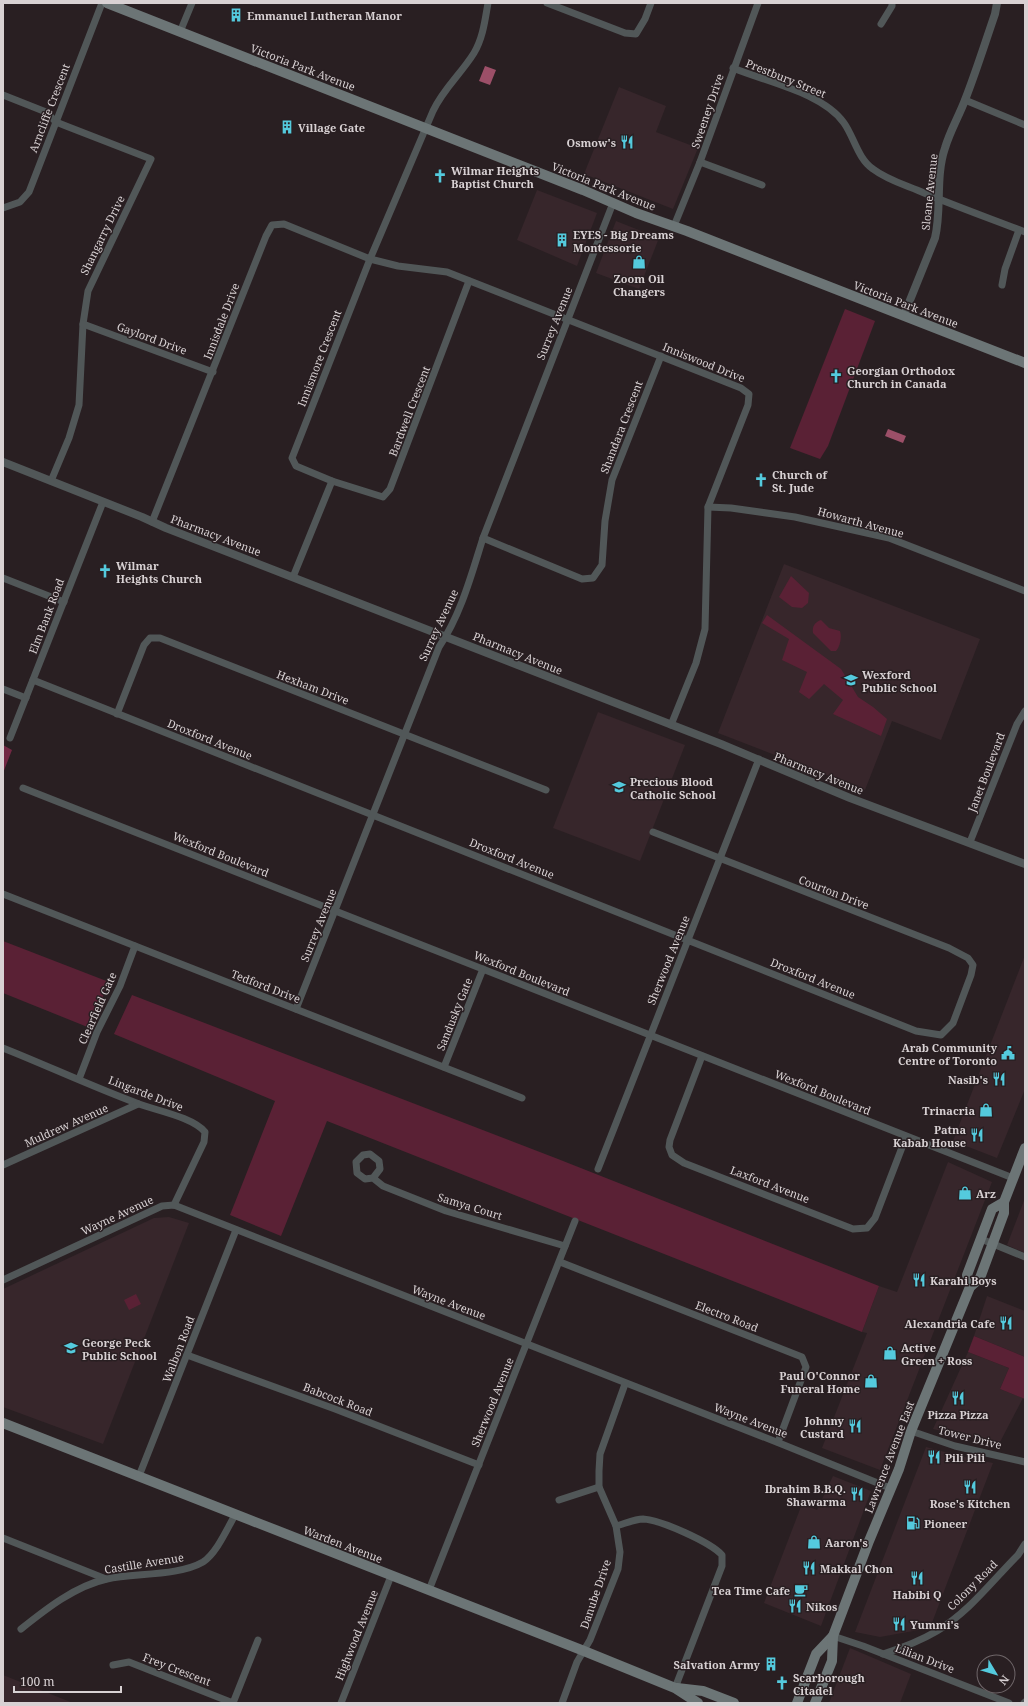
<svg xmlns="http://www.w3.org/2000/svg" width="1028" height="1706" viewBox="0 0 1028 1706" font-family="'Noto Serif',serif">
<rect width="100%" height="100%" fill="#291f22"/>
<g fill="#37262b">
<path d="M619,87L666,106L656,132L698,148L673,209L584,174Z"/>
<path d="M537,190L597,213L577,266L517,240Z"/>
<path d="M616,221L659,238L639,289L596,273Z"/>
<path d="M784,564L980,639L941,740L892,721L865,790L718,733Z"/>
<path d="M598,712L685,745L640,861L553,828Z"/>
<path d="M1025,955V1089L997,1158L953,1141Z"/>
<path d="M948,1162L992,1182L880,1470L822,1448L867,1333L862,1332L879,1286L897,1292Z"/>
<path d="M1025,1198V1253L1007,1245Z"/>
<path d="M169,1217L189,1223L103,1444L3,1407V1289L154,1218Z"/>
<path d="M987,1296L1025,1311V1357L974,1336Z"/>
<path d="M968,1352L1009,1368L1000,1389L1023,1398L999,1444L933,1429Z"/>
<path d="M926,1447L960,1456L993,1463L957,1557L930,1628L880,1637L855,1632Z"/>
<path d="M833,1476L871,1491L821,1626L764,1603L802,1504L817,1510Z"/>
<path d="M850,1648L911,1674L900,1703H829Z"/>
<path d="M3,1675L73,1703H3Z"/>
</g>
<g fill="#5a2135">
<path d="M845,309L875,321L828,446L820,459L790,448Z"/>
<path d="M791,576L809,593L808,603L802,608L792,607L779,597Z"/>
<path d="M767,615L841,669L858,697L873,707L887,719L881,736L833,714L843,700L824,684L809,699L799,692L807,672L782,660L789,639L762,623Z"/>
<path d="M821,620L829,628L840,631C842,637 840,647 836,651H831L813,633C812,626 815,622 821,620Z"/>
<path d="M3,941L109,982L90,1028L3,993Z"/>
<path d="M132,995L558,1159L879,1286L862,1332L327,1121L281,1236L230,1215L275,1101L114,1034Z"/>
<path d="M136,1294L141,1304L129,1310L124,1300Z"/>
<path d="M974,1336L1025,1357V1399L1000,1389L1009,1368L968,1352Z"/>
</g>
<path fill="#722843" d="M3,745L12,750L3,773Z"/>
<g fill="#9c4f68">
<path d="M485,66L496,70L490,85L479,81Z"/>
<path d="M888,429L906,436L903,443L885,436Z"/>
</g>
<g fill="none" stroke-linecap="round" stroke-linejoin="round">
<g stroke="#515758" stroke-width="7">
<path d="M547,3L625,33L636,34L645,19L651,3"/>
<path d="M881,24L892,6V3"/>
<path d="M180,32L192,3"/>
<path d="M733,68C767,82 823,93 844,123C854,137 858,159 873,169C886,179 902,184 917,190C952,205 989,218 1025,232"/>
<path d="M3,95L46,112L56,122L66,126L151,159L88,291L83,324L79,405L69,438L51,481"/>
<path d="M965,100L1025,125"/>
<path d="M700,162L762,185"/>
<path d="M3,208L20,202L29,192L102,3"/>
<path d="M674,226L700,162L758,3"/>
<path d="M1002,285L1005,269L1019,230"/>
<path d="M83,324L213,372"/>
<path d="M332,481L383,497L390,489L469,281"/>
<path d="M708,507L731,508L795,517L889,538L1025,591"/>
<path d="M152,522L266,236L272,225L284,224L370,259L398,266L447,272L741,388L749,394L748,405L708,507L705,629L696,663L671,725"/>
<path d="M483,538L582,579L593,578L602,565L605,521L612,480L661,356"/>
<path d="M293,577L332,481L296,466L292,458L370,259L433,111C443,89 461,74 474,53C483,38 485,20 488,3"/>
<path d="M3,578L64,602"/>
<path d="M33,680L916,1031L941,1035L953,1023L971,975L973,965L968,958L949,948L653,832"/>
<path d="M3,689L26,698"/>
<path d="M117,714L144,645L150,638H160L546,790"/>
<path d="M10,738L103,502"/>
<path d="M23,788L1013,1178"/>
<path d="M970,842L1017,724L1025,711"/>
<path d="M3,894L522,1098"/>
<path d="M296,1009L439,647C461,614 471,576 483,538L613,203"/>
<path d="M3,1048C48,1066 93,1087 139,1104C158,1111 192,1117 205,1132L204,1142L174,1205"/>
<path d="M702,1056L670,1140L669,1147L672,1155L684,1163L853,1229L867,1228L875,1218L906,1137"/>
<path d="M444,1067L483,969"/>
<path d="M79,1079L97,1032L120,986L135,946"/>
<path d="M3,1165L138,1104"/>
<path d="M598,1169L759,759"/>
<path d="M373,1178L380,1169L379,1161L370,1154L363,1155L356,1162L357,1173L365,1179L373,1178L383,1186L446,1211L565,1246"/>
<path d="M981,1239L1025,1257"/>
<path d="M560,1262L802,1357L806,1367L778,1442"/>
<path d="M3,1280L162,1206L174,1205L784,1445L890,1488"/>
<path d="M187,1355L335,1409L479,1465"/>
<path d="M911,1431L955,1446L1025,1462"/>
<path d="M139,1476L236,1230"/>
<path d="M559,1500L599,1487"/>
<path d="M616,1526C624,1524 635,1519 643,1519C661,1520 710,1542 722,1555V1566L675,1688"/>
<path d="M3,1538L106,1579"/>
<path d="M429,1590L575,1221"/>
<path d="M21,1629C46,1609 75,1586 107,1579C134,1573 179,1576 203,1562C216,1554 227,1529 235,1515"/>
<path d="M833,1636L863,1646L1009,1703"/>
<path d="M883,1654C902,1648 920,1641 937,1631C969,1612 992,1581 1018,1555L1025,1544"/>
<path d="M113,1665L129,1662L233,1703"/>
<path d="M233,1703L258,1640"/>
<path d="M341,1703L391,1576"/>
<path d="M562,1703L577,1662L590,1640L618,1569L620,1552L616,1526L599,1487V1471L600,1454L625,1384"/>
<path d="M1024,1703L1025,1702"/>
</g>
<g stroke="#515758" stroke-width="8">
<path d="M904,315L935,238C942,209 935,177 945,148C950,131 959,116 965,100C976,72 985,43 995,14L997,3"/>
<path d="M3,462L142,517L166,528L721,744L850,798L1025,864"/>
</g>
<g stroke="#6c7576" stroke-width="10">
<path d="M107,3L583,190L636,213L687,231L1025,363"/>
<path d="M970,1287L967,1275L992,1209L1004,1202"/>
<path d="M3,1423L584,1651L675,1688L698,1703"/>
<path d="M677,1688L703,1691L734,1703"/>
<path d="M797,1703L816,1654L833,1636"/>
<path d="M815,1703L832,1661L833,1636L869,1541L899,1469L911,1431L970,1287L980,1278L1004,1213V1202L1025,1148"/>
</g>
</g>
<defs>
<g id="building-bare" transform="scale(1.08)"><path d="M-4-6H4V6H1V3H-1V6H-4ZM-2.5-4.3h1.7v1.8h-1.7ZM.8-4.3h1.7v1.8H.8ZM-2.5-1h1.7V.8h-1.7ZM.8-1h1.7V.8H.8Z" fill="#54cadd" stroke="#291f22" stroke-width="2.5" paint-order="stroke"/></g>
<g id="restaurant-bare" transform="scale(1.08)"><path d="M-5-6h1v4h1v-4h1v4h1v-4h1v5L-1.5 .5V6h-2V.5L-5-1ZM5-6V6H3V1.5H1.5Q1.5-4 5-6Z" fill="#54cadd" stroke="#291f22" stroke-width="2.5" paint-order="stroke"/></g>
<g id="church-bare" transform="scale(1.08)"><path d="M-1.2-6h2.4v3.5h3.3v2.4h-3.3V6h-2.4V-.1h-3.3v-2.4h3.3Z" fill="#54cadd" stroke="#291f22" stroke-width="2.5" paint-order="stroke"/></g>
<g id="shop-bare" transform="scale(1.08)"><path d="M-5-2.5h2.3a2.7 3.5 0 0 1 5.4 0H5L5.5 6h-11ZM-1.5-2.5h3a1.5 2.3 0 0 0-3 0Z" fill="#54cadd" stroke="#291f22" stroke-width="2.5" paint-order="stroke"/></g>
<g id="school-bare" transform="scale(1.08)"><path d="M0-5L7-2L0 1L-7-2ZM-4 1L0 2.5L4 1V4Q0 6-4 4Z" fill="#54cadd" stroke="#291f22" stroke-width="2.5" paint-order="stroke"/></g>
<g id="civic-bare" transform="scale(1.08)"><path d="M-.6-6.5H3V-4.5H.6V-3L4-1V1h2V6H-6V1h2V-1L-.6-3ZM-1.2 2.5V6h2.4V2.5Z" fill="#54cadd" stroke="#291f22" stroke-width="2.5" paint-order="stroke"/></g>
<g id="fuel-bare" transform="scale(1.08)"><path d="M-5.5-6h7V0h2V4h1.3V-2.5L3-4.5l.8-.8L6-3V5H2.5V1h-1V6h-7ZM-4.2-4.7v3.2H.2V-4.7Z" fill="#54cadd" stroke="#291f22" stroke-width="2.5" paint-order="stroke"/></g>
<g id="cafe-bare" transform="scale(1.08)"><path d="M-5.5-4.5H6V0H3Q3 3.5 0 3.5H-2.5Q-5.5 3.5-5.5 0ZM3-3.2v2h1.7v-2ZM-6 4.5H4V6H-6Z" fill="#54cadd" stroke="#291f22" stroke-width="2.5" paint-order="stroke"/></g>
</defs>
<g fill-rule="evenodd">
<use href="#building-bare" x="236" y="15"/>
<use href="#building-bare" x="287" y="127"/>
<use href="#restaurant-bare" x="627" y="142"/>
<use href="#church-bare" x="440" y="176"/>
<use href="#building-bare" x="562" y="240"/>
<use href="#shop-bare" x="639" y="262"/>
<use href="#church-bare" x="836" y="376"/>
<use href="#church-bare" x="761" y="480"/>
<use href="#church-bare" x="105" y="571"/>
<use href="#school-bare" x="851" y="680"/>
<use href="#school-bare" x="619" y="787"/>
<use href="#civic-bare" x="1008" y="1053"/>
<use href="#restaurant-bare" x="999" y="1079"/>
<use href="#shop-bare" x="986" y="1110"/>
<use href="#restaurant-bare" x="977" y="1135"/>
<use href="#shop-bare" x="965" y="1193"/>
<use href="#restaurant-bare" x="919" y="1280"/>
<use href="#restaurant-bare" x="1006" y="1323"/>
<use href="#school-bare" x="71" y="1348"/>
<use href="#shop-bare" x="890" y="1353"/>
<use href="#shop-bare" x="871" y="1381"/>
<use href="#restaurant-bare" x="958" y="1398"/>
<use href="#restaurant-bare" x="855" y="1426"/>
<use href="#restaurant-bare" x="934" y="1457"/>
<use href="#restaurant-bare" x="970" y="1487"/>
<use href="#restaurant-bare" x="857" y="1494"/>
<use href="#fuel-bare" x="913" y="1523"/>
<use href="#shop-bare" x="814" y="1542"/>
<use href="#restaurant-bare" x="809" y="1568"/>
<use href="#restaurant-bare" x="917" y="1578"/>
<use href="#cafe-bare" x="801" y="1590"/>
<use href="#restaurant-bare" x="795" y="1606"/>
<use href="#restaurant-bare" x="899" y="1624"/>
<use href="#building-bare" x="771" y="1664"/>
<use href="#church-bare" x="782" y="1683"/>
</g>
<g text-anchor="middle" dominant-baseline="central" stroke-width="3" stroke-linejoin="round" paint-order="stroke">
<g font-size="11" font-weight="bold" fill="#d8d1d3" stroke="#291f22" text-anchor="start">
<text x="247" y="15">Emmanuel Lutheran Manor</text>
<text x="298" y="127">Village Gate</text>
<text x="616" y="142" text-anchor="end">Osmow's</text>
<text x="451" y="170">Wilmar Heights<tspan x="451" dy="13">Baptist Church</tspan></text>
<text x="573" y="234">EYES - Big Dreams<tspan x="573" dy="13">Montessorie</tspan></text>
<text x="639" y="278" text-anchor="middle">Zoom Oil<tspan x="639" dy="13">Changers</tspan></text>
<text x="847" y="370">Georgian Orthodox<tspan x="847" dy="13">Church in Canada</tspan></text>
<text x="772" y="474">Church of<tspan x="772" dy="13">St. Jude</tspan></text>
<text x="116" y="565">Wilmar<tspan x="116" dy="13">Heights Church</tspan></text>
<text x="862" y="674">Wexford<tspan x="862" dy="13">Public School</tspan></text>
<text x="630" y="781">Precious Blood<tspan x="630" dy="13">Catholic School</tspan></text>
<text x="997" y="1047" text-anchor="end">Arab Community<tspan x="997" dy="13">Centre of Toronto</tspan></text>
<text x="988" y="1079" text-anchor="end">Nasib's</text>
<text x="975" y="1110" text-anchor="end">Trinacria</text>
<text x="966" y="1129" text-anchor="end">Patna<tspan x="966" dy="13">Kabab House</tspan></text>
<text x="976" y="1193">Arz</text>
<text x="930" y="1280">Karahi Boys</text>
<text x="995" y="1323" text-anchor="end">Alexandria Cafe</text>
<text x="82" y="1342">George Peck<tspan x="82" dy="13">Public School</tspan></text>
<text x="901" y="1347">Active<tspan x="901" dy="13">Green + Ross</tspan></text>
<text x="860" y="1375" text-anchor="end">Paul O'Connor<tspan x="860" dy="13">Funeral Home</tspan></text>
<text x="958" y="1414" text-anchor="middle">Pizza Pizza</text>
<text x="844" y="1420" text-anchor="end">Johnny<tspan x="844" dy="13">Custard</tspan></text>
<text x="945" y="1457">Pili Pili</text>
<text x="846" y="1488" text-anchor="end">Ibrahim B.B.Q.<tspan x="846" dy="13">Shawarma</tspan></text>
<text x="970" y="1503" text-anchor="middle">Rose's Kitchen</text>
<text x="924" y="1523">Pioneer</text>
<text x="825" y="1542">Aaron's</text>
<text x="820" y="1568">Makkal Chon</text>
<text x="790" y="1590" text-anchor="end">Tea Time Cafe</text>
<text x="917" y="1594" text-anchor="middle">Habibi Q</text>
<text x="806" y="1606">Nikos</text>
<text x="910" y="1624">Yummi's</text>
<text x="760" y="1664" text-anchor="end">Salvation Army</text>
<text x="793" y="1677">Scarborough<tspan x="793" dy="13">Citadel</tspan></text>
</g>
<g font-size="11" fill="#d8d1d3" stroke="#291f22">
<text transform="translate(303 67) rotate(21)">Victoria Park Avenue</text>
<text transform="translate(786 78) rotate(22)">Prestbury Street</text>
<text transform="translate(49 108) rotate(-69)">Arncliffe Crescent</text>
<text transform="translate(707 111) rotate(-71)">Sweeney Drive</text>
<text transform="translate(604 186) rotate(22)">Victoria Park Avenue</text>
<text transform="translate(929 192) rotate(-84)">Sloane Avenue</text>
<text transform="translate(102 235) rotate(-64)">Shangarry Drive</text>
<text transform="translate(906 304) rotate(21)">Victoria Park Avenue</text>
<text transform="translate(221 321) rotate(-69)">Innisdale Drive</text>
<text transform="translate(554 323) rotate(-68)">Surrey Avenue</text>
<text transform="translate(152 338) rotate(20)">Gaylord Drive</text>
<text transform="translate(319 358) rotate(-69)">Innismore Crescent</text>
<text transform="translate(704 362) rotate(22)">Inniswood Drive</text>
<text transform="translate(409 411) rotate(-69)">Bardwell Crescent</text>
<text transform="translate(621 427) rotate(-69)">Shandara Crescent</text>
<text transform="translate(861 522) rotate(15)">Howarth Avenue</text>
<text transform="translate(216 535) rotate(21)">Pharmacy Avenue</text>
<text transform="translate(46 616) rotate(-69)">Elm Bank Road</text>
<text transform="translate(438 625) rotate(-65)">Surrey Avenue</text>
<text transform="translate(518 653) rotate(22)">Pharmacy Avenue</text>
<text transform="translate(313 687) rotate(21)">Hexham Drive</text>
<text transform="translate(210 739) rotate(22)">Droxford Avenue</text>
<text transform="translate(986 772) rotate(-69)">Janet Boulevard</text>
<text transform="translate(819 773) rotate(22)">Pharmacy Avenue</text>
<text transform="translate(221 854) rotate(22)">Wexford Boulevard</text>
<text transform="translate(512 858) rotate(22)">Droxford Avenue</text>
<text transform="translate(834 892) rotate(21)">Courton Drive</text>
<text transform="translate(318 925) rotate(-68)">Surrey Avenue</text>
<text transform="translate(668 960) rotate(-68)">Sherwood Avenue</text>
<text transform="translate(522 973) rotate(22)">Wexford Boulevard</text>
<text transform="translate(813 978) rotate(22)">Droxford Avenue</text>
<text transform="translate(266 986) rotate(21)">Tedford Drive</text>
<text transform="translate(97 1008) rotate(-66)">Clearfield Gate</text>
<text transform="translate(454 1014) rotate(-68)">Sandusky Gate</text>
<text transform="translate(823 1092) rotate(22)">Wexford Boulevard</text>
<text transform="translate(146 1093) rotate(21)">Lingarde Drive</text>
<text transform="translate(66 1125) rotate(-24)">Muldrew Avenue</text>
<text transform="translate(770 1184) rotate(21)">Laxford Avenue</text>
<text transform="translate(470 1206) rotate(17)">Samya Court</text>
<text transform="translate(117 1215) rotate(-25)">Wayne Avenue</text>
<text transform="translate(449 1302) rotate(21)">Wayne Avenue</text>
<text transform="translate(727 1316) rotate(21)">Electro Road</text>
<text transform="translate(178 1349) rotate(-69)">Walbon Road</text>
<text transform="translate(338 1399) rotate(21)">Babcock Road</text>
<text transform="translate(492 1402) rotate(-68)">Sherwood Avenue</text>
<text transform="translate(751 1420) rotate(21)">Wayne Avenue</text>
<text transform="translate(970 1437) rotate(14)">Tower Drive</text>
<text transform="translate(889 1457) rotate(-69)">Lawrence Avenue East</text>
<text transform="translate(343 1544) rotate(21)">Warden Avenue</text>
<text transform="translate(144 1563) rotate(-9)">Castille Avenue</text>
<text transform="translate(972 1585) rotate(-45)">Colony Road</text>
<text transform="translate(595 1594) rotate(-71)">Danube Drive</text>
<text transform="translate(356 1635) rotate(-68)">Highwood Avenue</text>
<text transform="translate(925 1658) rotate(21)">Lilian Drive</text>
<text transform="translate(177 1669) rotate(21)">Frey Crescent</text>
</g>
</g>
<rect width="1028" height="1706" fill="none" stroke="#d8d1d3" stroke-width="8"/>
<g transform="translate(996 1674) rotate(128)"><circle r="19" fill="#291f22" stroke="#6f6669"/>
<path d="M0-3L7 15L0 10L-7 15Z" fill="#54cadd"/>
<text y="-6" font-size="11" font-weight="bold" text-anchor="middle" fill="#d8d1d3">N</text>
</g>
<path d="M14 1686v6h107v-6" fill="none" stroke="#d8d1d3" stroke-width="2"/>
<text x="20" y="1686" font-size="12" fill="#d8d1d3" stroke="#291f22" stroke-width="3" paint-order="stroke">100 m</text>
</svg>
